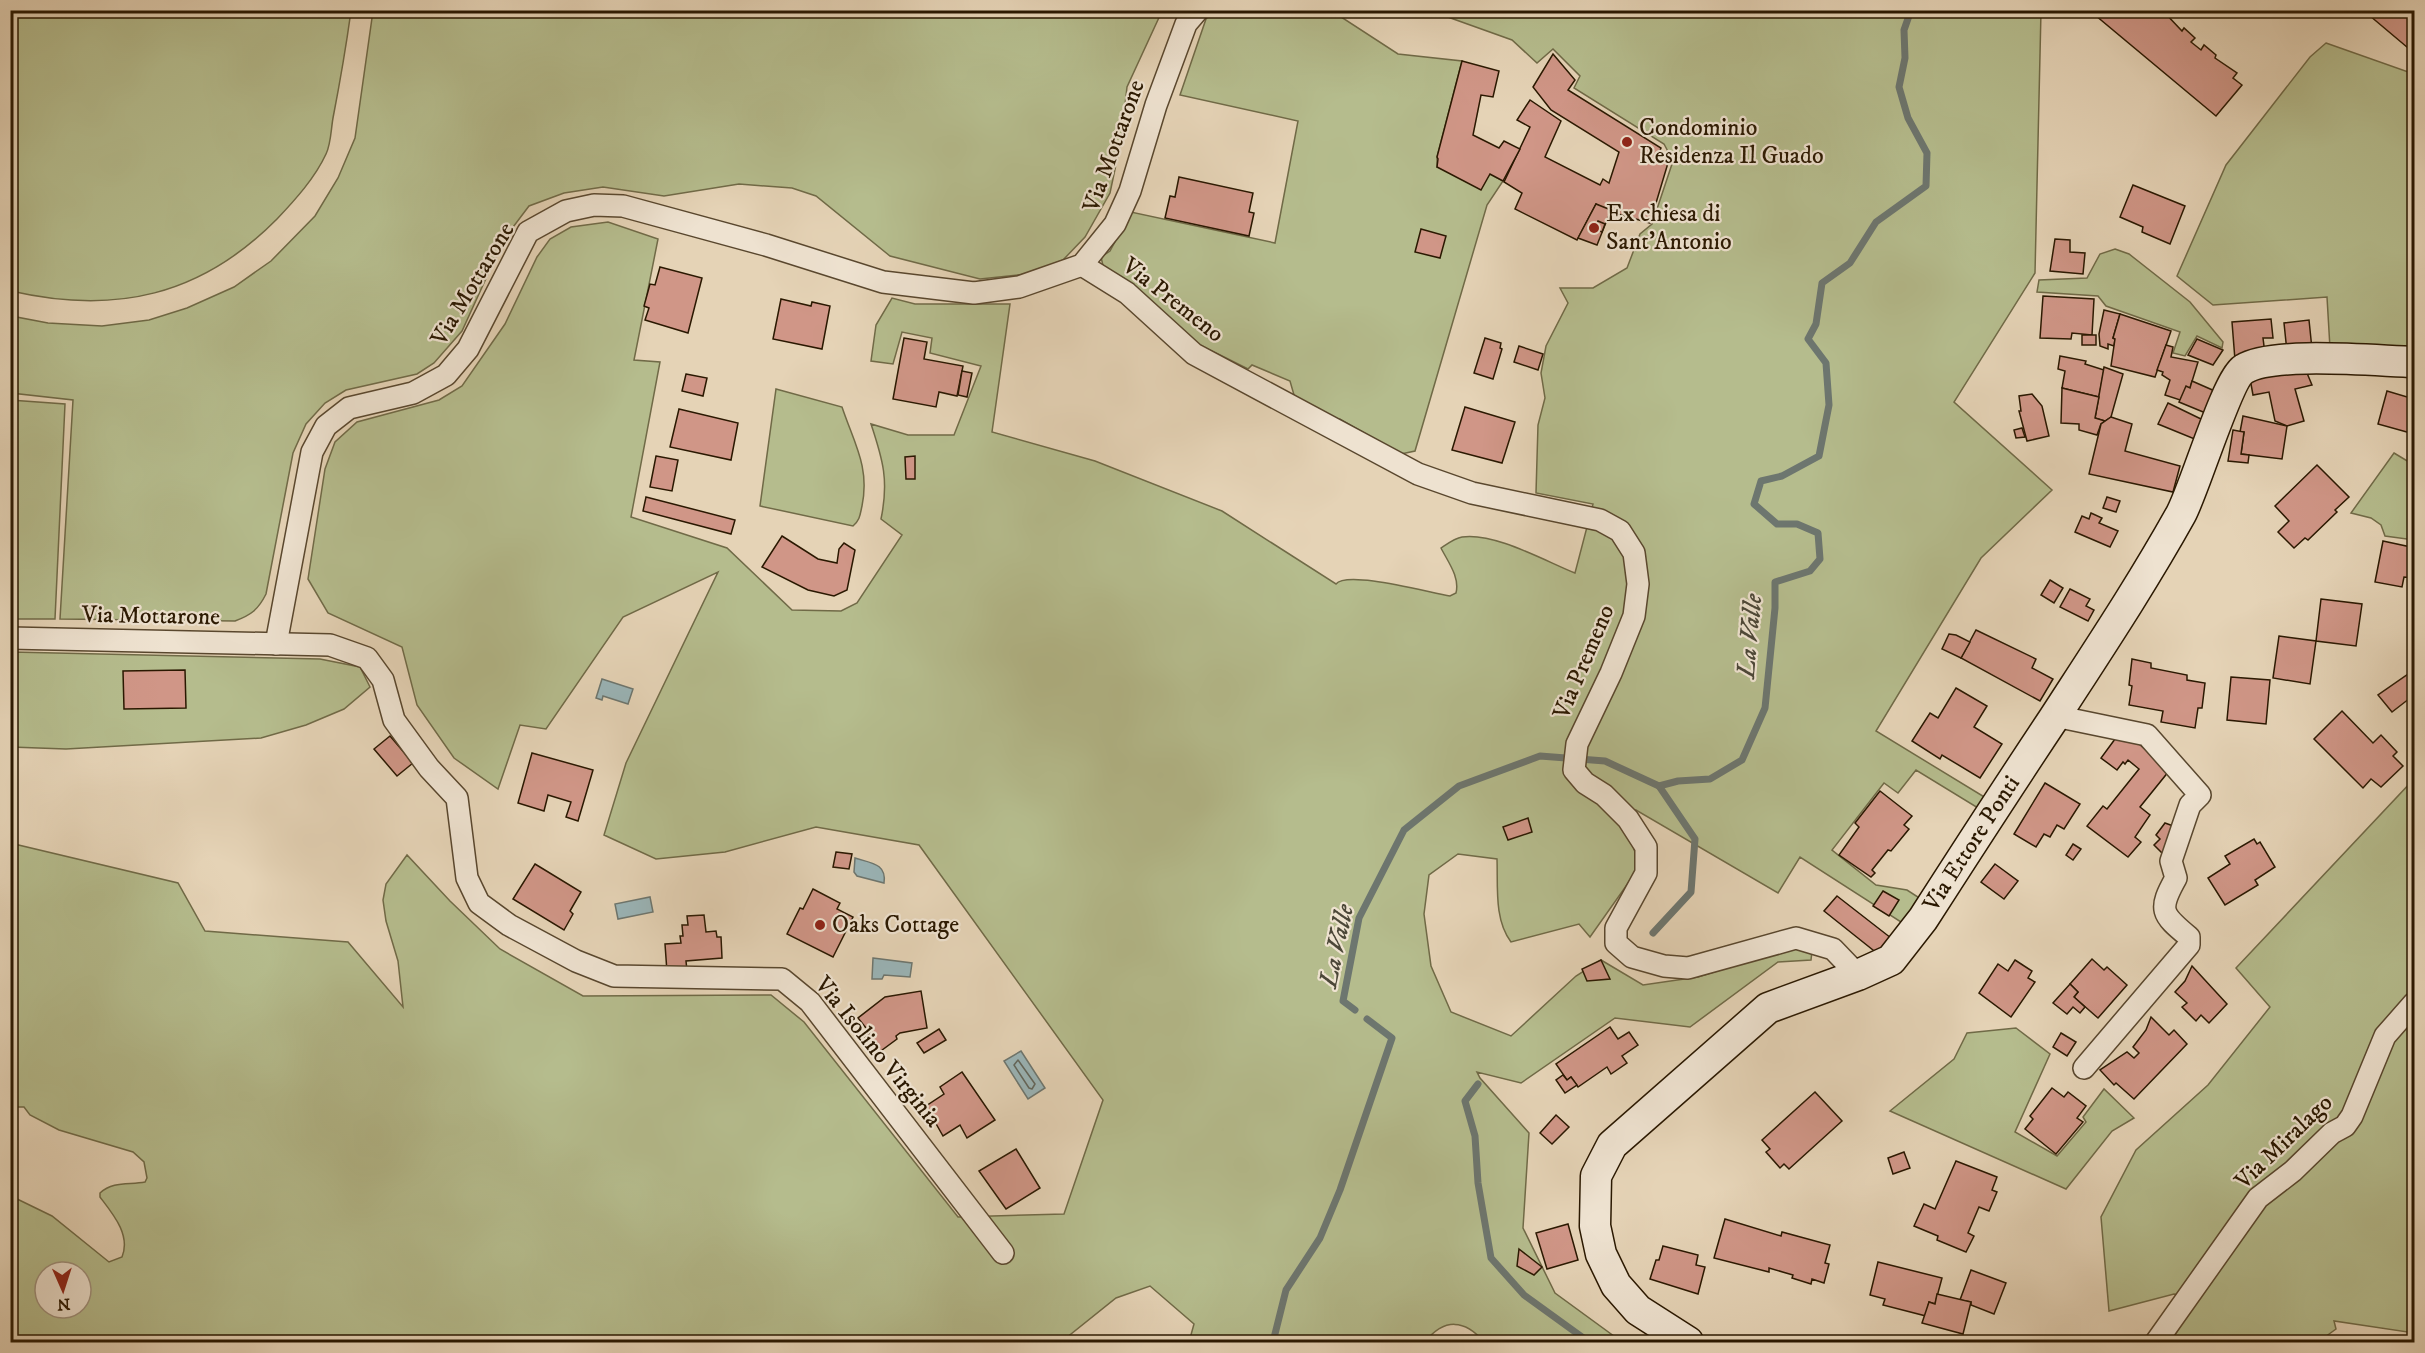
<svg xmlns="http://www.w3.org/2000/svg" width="2425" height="1353" viewBox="0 0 2425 1353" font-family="'IM FELL DW Pica',serif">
<rect width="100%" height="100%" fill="#e5d3b6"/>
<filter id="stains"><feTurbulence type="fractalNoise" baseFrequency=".00333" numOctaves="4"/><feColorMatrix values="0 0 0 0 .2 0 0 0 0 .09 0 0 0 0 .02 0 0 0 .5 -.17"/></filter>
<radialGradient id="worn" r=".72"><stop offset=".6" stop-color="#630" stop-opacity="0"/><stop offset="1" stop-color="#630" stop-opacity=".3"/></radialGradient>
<g fill="#b5bc8d" stroke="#706a47" stroke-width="1.5" fill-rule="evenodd">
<path d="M11,10L351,11C346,47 340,82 333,118C331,129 331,144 326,154C315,178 295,200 277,219C201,296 115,315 11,291Z"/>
<path d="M373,11H1162L1127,87L1121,141L1110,193L1085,237L1063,260L1027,274L980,279L890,256L816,196L792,188L739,184L664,196L603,187L564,193L529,206L504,239L462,331L434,363L417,374L346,390L325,403L306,424L293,453L266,594C258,610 251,615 235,621L60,619L73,400L11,393V316L48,323L102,326L149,320L187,308L234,287L271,261L315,216L338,178L355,138Z"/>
<path d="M1214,11H1332L1398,54L1462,61L1437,157V167L1490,174L1503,181L1487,205L1415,451L1401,454L1340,419L1333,423L1296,402L1290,381L1252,365L1248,369L1192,341L1170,318L1141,294L1104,270L1101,257L1110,251L1131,212L1275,243L1298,121L1180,95L1206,19Z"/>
<path d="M1431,11H2041L2035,273L1954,402L2052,490L1981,558L1876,731L1986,798L1978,808L1916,770L1898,793L1884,783L1832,850L1876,885L1907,890L1921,899L1904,924L1800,857L1778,893L1636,810H1607L1629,835L1636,855V872L1590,937L1579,924L1511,942C1494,920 1498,886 1497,859L1458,854L1429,875L1424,914L1431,966L1451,1012L1511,1036L1576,976L1601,960L1643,985L1698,977L1791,948L1812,951L1811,960L1778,962L1690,1027L1615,1018L1521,1083L1477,1072L1480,1078L1529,1133L1523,1228L1555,1293L1622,1342H1484C1465,1319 1444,1318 1425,1342H1189L1194,1324L1150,1286L1116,1298L1061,1342H11V1196L52,1216L109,1262L122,1257C131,1235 113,1214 100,1197V1193C113,1181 129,1185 145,1182L147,1178L144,1162L133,1152L59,1130L30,1115L24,1107H11L10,843L178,883L205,931L348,942L403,1007L398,961L386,921L383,900L386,884L407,855L450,901L500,949L583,996L771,995L804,1022L958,1217L1064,1214L1103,1100L919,845L816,827L725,852L656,859L604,835L626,763L718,572L623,617L546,729L520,725L498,789L454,758L417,705L402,647L328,613L308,579L325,469L335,442L357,422L439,400L462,386L505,324L537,257L550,239L571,227L608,222L658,239L634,360L660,362L631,517L727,548L792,610L841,611L857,603L902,535L881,519C889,481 883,460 871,424L908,435H954L981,366L930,353L932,338L902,332L893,364L871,361L876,325L892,298L915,304H1010L992,432L1095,461L1222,511L1336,584C1347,570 1430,593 1450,596L1456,593C1460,577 1448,562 1441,548C1447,544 1455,538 1462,537C1494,532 1545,561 1575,573L1593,504L1536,493L1538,425L1545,398L1541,373L1546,346L1568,303L1560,288H1593L1627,268L1640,234L1652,224L1673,161L1664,144L1574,88L1580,76L1553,49L1537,63L1512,40ZM45,1272H81V1308H45Z"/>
<path d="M2326,43L2414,74V350L2330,348L2327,297L2213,305L2177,276L2226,165L2310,57Z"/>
<path d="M2115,249L2129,254L2190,302L2223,342L2222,348L2197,336L2185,356L2173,353L2180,332L2106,306L2098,296L2037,292L2039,280L2087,278L2100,254Z"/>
<path d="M776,389L842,407C854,443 870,467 862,506C860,515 860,520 853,526L760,506Z"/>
<path d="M10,400L65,404L55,619H11Z"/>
<path d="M2394,453L2414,465V540L2385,536L2381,525L2371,518L2351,513Z"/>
<path d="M11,652L320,659L360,667L370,687L344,709L306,725L261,738L66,749L11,747Z"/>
<path d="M2414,779V1333L2334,1321L2336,1329L2318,1342H2174L2173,1338L2197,1298L2174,1294L2109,1311L2101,1217L2136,1150L2208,1085L2270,1007L2236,968Z"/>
<path d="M2016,1028L2050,1054L2015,1132L2057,1156L2086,1122L2083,1117L2104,1089L2134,1118L2112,1131L2066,1189L1890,1111L1954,1059L1967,1033Z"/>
</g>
<g fill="#9ab5b8" stroke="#6d766f" stroke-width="1.5">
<path d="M602,679L633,689L628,704L603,696L602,700L596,698Z"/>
<path d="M855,858C870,863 887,863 884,883L857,876L854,872Z"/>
<path d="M650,897L653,912L618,919L615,904Z"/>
<path d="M873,958L912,963L910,977L884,975L882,979H872Z"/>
<path d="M1021,1051L1045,1088L1028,1099L1004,1061Z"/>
</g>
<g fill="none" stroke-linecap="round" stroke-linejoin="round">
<path stroke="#62665c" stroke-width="1.5" d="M1018,1060L1035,1084L1032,1089L1029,1088L1014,1065Z"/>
<g stroke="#6d766f" stroke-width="7">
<path d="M1653,933L1691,892L1695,839L1659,786"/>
<path d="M1355,1010L1343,1001L1359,918L1404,830L1459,786L1540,756L1605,761L1659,786L1678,781L1710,779L1742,760L1765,708L1775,608V582L1810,571L1820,559L1818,533L1797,524H1777L1754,504L1761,481L1782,476L1819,456L1829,405L1826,363L1808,339L1816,324L1822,283L1850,263L1876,222L1926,186L1927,153L1908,118L1899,87L1905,58L1904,30L1911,10"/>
<path d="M1478,1084L1465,1101L1475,1136L1478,1183L1491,1258L1524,1295L1589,1342"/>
<path d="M1273,1342L1286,1290L1320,1238L1340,1190L1392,1038L1367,1019"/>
</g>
</g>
<g fill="#d09687" stroke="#2a1801" stroke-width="1.5">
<path d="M2089,10H2150L2158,17L2163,11L2182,31L2184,28L2195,38L2191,42L2201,50L2204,45L2216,55L2215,58L2237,73L2233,78L2242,85L2216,116Z"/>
<path d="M2363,10H2414V53Z"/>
<path d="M1553,54L1575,80L1568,90L1661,148L1656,159L1668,163L1650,223L1611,212L1596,204L1577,240L1515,209L1522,193L1504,182L1530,127L1517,120L1530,100L1561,121L1545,157L1600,185L1603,179L1609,183L1619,152L1551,110L1533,87Z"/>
<path d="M1462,61L1499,71L1493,97L1481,95L1473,135L1499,148L1504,141L1520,149L1503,181L1490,174L1481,190L1437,167L1438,159L1437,157Z"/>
<path d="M1179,177L1253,193L1249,212L1254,213L1249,236L1165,218L1170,196L1175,197Z"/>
<path d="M2133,185L2185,206L2170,244L2142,232L2143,227L2120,217Z"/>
<path d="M1596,204L1611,210L1597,245L1578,238Z"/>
<path d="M1598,221L1605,224L1602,232L1595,229Z"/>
<path d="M1421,229L1446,236L1440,258L1415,252Z"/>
<path d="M2055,239L2070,240V252L2085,253L2083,274L2050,271Z"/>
<path d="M660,267L702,278L688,333L645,320L649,308L644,306L650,284L655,285Z"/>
<path d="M2043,296L2094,299L2092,335L2072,333L2071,339L2040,338Z"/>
<path d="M781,299L811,306L812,302L830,306L822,349L773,339Z"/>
<path d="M2104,310L2120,314L2113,338L2115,339L2114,346L2108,344V349L2100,346L2099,334Z"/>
<path d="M2120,314L2171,331L2155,377L2111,366L2115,339L2113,338Z"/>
<path d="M2271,319L2273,338H2263L2265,354L2235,360L2232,322Z"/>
<path d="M2309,320L2312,349L2287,352L2284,323Z"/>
<rect x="2082" y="335" width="14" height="10"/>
<path d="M904,338L927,342L924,359L963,366L957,396L939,392L936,407L893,399Z"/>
<path d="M1485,338L1501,343L1500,348L1502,349L1493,379L1474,373Z"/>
<path d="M2197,339L2223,350L2213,365L2188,355Z"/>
<path d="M2166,345L2173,347L2171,357L2198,362L2190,388L2180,400L2165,395L2170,380L2162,375L2163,372L2157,370Z"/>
<path d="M1519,346L1543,354L1538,370L1514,362Z"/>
<path d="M2060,356L2086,361L2085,364L2104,370L2099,397L2062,388L2065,371L2058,369Z"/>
<path d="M2304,366L2312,385L2295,389L2304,421L2287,426L2275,421L2269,392L2253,395L2249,373Z"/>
<path d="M2104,367L2123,374L2111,417L2105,421L2095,418Z"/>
<path d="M962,371L972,373L967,397L958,395Z"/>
<path d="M686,374L707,378L703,396L682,391Z"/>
<path d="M2192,381L2217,392L2208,414L2179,402L2186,386L2190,388Z"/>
<path d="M2062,388L2099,397L2095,418L2105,421L2101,424L2097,435L2079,430V424L2061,423Z"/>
<path d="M2387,391L2414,399V434L2378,424Z"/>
<path d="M2032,394L2042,406L2049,436L2027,441L2019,411H2021L2019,396Z"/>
<path d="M2168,403L2201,419L2197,440L2158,424Z"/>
<path d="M1465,407L1515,422L1502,463L1452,450Z"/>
<path d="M679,409L738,423L731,460L670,447Z"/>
<path d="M2243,416L2287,426L2282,459L2241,454L2244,432H2240Z"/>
<path d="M2111,417L2132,424L2125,451L2180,466L2173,492L2089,474L2101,424Z"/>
<path d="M2022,428L2025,437L2016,438L2014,430Z"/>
<path d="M2233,430L2244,432L2241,454L2249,455L2248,463L2228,461Z"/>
<path d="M656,456L678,460L672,491L650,487Z"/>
<path d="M915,456V479H906L905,457Z"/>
<path d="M2317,465L2349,497L2335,510L2337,512L2308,540L2305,538L2294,548L2278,532L2289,521L2275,506Z"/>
<path d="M646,497L735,520L731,534L643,511Z"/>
<path d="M2107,497L2120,501L2116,512L2103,508Z"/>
<path d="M2091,513L2102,518L2099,523L2118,531L2110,547L2075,532L2082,516L2089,519Z"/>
<path d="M782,536L818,559L837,563L839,549L844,543L855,550L847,590L834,596L808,590L762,567Z"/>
<path d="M2383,541L2411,547V542L2414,543V578L2404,577L2402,587L2375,582Z"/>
<path d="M2050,580L2063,588L2054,603L2041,595Z"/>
<path d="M2070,589L2090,599L2086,606L2094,610L2088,621L2060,607Z"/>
<path d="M2321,599L2362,604L2356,646L2316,641Z"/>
<path d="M1976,630L2036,659L2032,668L2053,679L2040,701L1961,658Z"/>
<path d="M1949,634L1956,635L1970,642L1961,658L1942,649Z"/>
<path d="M2279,636L2316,641L2310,684L2273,678Z"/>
<path d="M2132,659L2151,663V668L2187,675V680L2205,683L2202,708H2198L2195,728L2161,722L2163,711L2129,705L2132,686L2129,685Z"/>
<path d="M185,670L186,708L124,709L123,671Z"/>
<path d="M2414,670V695L2392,712L2378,695Z"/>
<path d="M2231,677L2270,680L2266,724L2227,720Z"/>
<path d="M1956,688L1987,706L1974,727L2002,744L1980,778L1942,755L1940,759L1912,741L1930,713L1938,718Z"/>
<path d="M2342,711L2373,743L2381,735L2397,752L2393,756L2403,766L2381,787L2371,779L2363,788L2314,739Z"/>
<path d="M2118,735L2137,742L2169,771L2140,807L2150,815L2135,837L2141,842L2128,857L2087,826L2103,806L2107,809L2139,769L2128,760L2125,764L2123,762L2117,770L2101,758Z"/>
<path d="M390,736L413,763L397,776L374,749Z"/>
<path d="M532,753L593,770L578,821L566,817L571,802L548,795L544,811L518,803Z"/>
<path d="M2045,783L2080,804L2064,829L2057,825L2050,837L2044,834L2036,847L2014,834Z"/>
<path d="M1880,791L1912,816L1904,825L1909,829L1891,851L1888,850L1872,870L1875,873L1871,877L1839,855L1859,827L1855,823Z"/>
<path d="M1528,818L1532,832L1508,840L1503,827Z"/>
<path d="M2165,823L2176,827L2164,855L2154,845L2160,839L2156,835Z"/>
<path d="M2254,839L2257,844L2260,842L2275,867L2255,880L2258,885L2225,905L2208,878L2230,864L2225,856Z"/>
<path d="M2073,844L2081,849L2073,860L2066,855Z"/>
<path d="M836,852L852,854L849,869L833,867Z"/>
<path d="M535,864L581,892L570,911L573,914L564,930L513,899Z"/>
<path d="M1995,864L2018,881L2004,899L1981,882Z"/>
<path d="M813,889L840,903L837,909L853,917L833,957L787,934L800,908L803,909Z"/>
<path d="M1883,891L1899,900L1889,916L1873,906Z"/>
<path d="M1837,896L1891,938L1878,954L1824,911Z"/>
<path d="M704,915L706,932L716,931L717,937H721L722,958L686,961L687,971L667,972L665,944L681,943L680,936H683L682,925H688L687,916Z"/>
<path d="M2092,959L2104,970L2107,967L2127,985L2098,1018L2074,997L2078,992L2070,984Z"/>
<path d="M1601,960L1610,979L1587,981L1582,969Z"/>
<path d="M2015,960L2032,971L2028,978L2035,982L2011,1017L1979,993L1998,964L2008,971Z"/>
<path d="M2192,966L2227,1004L2209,1023L2201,1015L2196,1021L2182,1007L2187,1003L2175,992L2185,981Z"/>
<path d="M2070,984L2078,992L2074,997L2085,1007L2080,1013L2073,1007L2067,1014L2053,1003Z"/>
<path d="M921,991L927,1028L900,1033L896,1036L897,1039L878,1053L865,1037L870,1033L858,1018L885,997Z"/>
<path d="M2151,1017L2169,1035L2174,1030L2187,1044L2134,1099L2116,1083L2114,1085L2100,1070L2127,1052L2134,1058L2139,1053L2133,1047L2146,1030Z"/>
<path d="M1610,1027L1618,1039L1629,1032L1638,1045L1622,1056L1627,1063L1611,1074L1607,1067L1578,1087L1571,1077L1567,1080L1556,1064Z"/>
<path d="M939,1029L946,1040L924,1053L917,1043Z"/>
<path d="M2061,1033L2076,1042L2067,1056L2053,1047Z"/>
<path d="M962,1072L995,1120L967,1138L960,1125L943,1136L926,1106L944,1094L940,1087Z"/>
<path d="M1563,1075L1567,1080L1571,1077L1577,1085L1565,1093L1556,1080Z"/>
<path d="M2052,1088L2064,1097L2068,1092L2086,1106L2077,1118L2083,1122L2056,1154L2025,1129L2033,1119L2030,1116Z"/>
<path d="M1815,1092L1842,1121L1789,1169L1784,1164L1780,1168L1766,1152L1770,1149L1762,1140Z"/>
<path d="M1556,1115L1569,1127L1552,1144L1540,1133Z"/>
<path d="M1016,1149L1040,1188L1006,1209L979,1171Z"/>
<path d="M1904,1152L1910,1168L1893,1174L1888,1158Z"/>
<path d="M1956,1161L1997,1177L1992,1190L1997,1192L1989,1211L1979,1207L1968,1233L1974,1236L1966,1252L1937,1240L1938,1236L1914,1226L1924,1204L1935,1209Z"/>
<path d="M1725,1219L1781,1236L1782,1232L1830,1245L1825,1263L1829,1264L1824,1283L1812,1279L1811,1284L1792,1278L1793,1275L1769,1268V1272L1714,1258Z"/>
<path d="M1568,1224L1578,1260L1547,1269L1536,1233Z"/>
<path d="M1663,1246L1698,1255L1696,1265L1705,1267L1698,1294L1650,1279L1656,1260H1659Z"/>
<path d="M1519,1249L1542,1267L1534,1275L1517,1266Z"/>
<path d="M1878,1262L1942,1278L1935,1304L1929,1302L1926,1316L1883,1305L1885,1299L1870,1295Z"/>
<path d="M1971,1270L2006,1283L1994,1314L1971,1305V1302L1960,1300Z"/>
<path d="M1937,1294L1971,1302L1963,1334L1922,1323L1929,1302L1935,1304Z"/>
</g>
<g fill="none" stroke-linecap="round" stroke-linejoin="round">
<g stroke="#59472e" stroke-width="24">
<g id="street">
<path d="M1082,265L1127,293L1194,354L1418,474L1472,493L1600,520L1620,531L1634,553L1638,584L1634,616L1611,673L1577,744L1574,770L1585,783L1604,795L1628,819L1646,847V873L1616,928V943L1632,957L1664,966L1688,968L1796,938L1833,949L1858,975"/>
<path d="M10,638L330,645L367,658L383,680L394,720L429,768L457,798L467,878L479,903L509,925L576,961L614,976L782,979L810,1002L1003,1253"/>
<path d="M276,644L312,452L326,426L349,408L413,393L446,375L468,349L528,232L566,211L594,205L623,206L766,245L883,282L974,293L1019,287L1082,265L1115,224L1130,191L1156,105L1186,24L1198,10"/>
<path d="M2055,716L2147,735L2200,795L2190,805L2171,861L2176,878C2158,910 2161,914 2189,937V945L2084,1068"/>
<path d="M2156,1342L2258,1198L2293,1171L2332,1133L2345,1126L2352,1116L2385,1036L2414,1003"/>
</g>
</g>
<g stroke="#2a1801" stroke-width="33">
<g id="secondary">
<path id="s1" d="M1688,1342L1638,1310L1616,1285L1601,1254L1595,1226L1596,1176L1612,1145L1768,1008L1858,975L1891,960L1923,919C1966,852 2010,784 2054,718C2098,650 2142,584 2181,514C2195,488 2227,379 2244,369C2273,351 2376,361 2414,362"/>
</g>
</g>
<use href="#street" stroke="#eee2d0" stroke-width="21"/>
<use href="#secondary" stroke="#eee2d0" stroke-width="30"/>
</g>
<g fill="#8f2418" stroke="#eee2d0" stroke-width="2">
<circle cx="1627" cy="142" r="6"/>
<circle cx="1594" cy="228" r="6"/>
<circle cx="820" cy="925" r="6"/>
</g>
<g text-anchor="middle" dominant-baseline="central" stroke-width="4.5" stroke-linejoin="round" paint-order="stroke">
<g font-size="24" fill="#2a1801" stroke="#eee2d0" text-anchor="start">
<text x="1639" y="128">Condominio<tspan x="1639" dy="28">Residenza Il Guado</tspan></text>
<text x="1606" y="214">Ex chiesa di<tspan x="1606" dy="28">Sant'Antonio</tspan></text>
<text x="832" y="925">Oaks Cottage</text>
</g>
<g font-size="24" fill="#2a1801" stroke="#eee2d0">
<text transform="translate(1114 146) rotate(-70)">Via Mottarone</text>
<text transform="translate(473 284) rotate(-59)">Via Mottarone</text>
<text transform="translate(1173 300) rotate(38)">Via Premeno</text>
<text transform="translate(151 616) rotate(1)">Via Mottarone</text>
<text transform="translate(1584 662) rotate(-67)">Via Premeno</text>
<text stroke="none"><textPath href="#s1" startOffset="722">Via Ettore Ponti</textPath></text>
<text transform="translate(878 1052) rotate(51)">Via Isolino Virginia</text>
<text transform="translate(2284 1142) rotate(-44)">Via Miralago</text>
</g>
<g font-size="26" font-style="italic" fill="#4c4738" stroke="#eee2d0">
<text transform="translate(1750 636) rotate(-85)">La Valle</text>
<text transform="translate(1337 946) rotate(-78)">La Valle</text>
</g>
</g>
<rect width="2425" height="1353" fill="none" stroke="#e5d3b6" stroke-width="36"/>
<rect x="12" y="12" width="2401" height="1329" fill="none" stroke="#2a1801" stroke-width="3"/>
<rect x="18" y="18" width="2389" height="1317" fill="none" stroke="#2a1801" stroke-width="1.5"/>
<g transform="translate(63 1290) rotate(177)"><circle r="28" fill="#eee2d0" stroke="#a0917d" stroke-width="1.5"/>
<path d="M0-4.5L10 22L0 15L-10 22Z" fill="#8f2418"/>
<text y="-9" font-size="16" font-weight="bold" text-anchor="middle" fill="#2a1801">N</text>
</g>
<rect width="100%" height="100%" filter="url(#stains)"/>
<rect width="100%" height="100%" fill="url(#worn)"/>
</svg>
